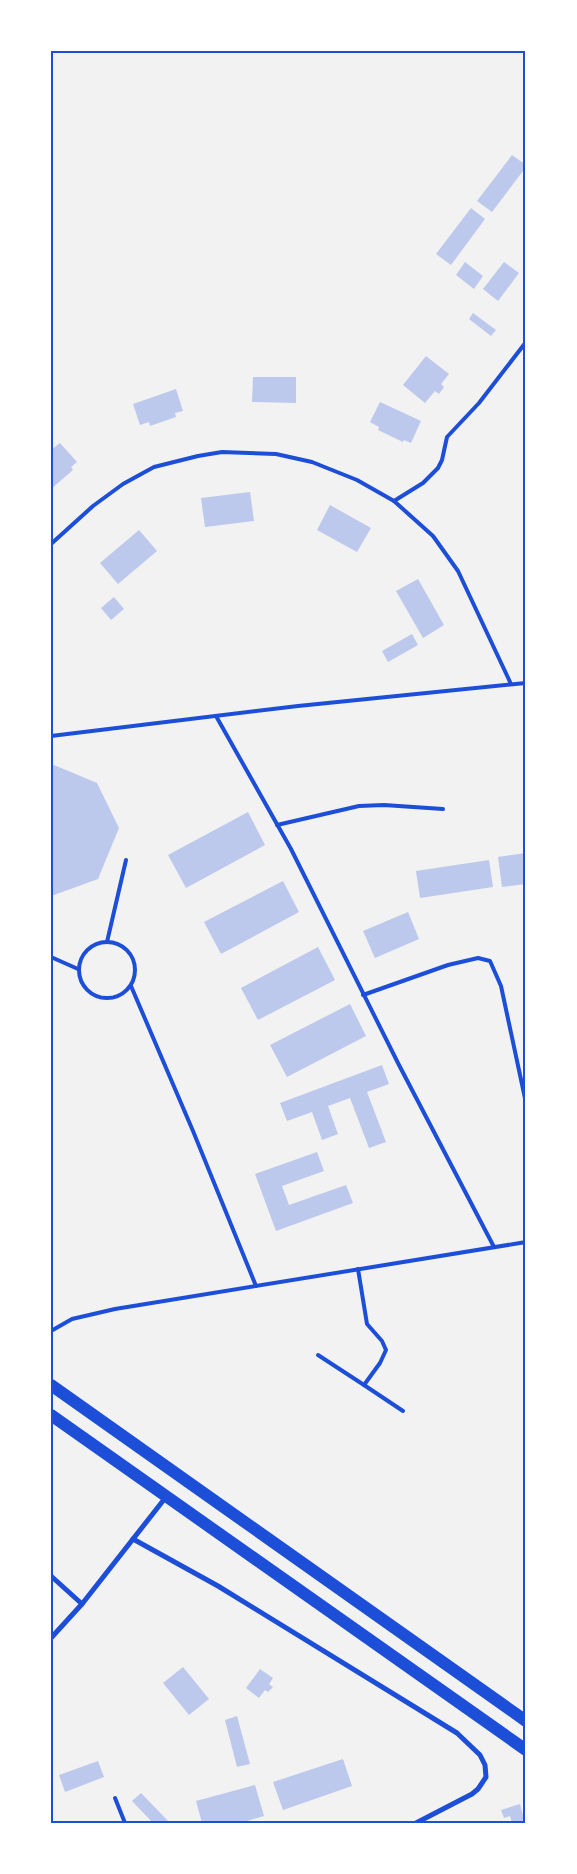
<svg xmlns="http://www.w3.org/2000/svg" width="577" height="1874" viewBox="0 0 577 1874" font-family="Ubuntu,sans-serif">
<rect width="100%" height="100%" fill="#f2f2f2"/>
<g fill="#bdc9ec">
<path d="M512,155L526,165V167L492,212L477,201Z"/>
<path d="M471,208L485,219L451,265L436,254Z"/>
<path d="M465,262L483,276L474,289L456,275Z"/>
<path d="M504,262L519,273L498,301L483,289Z"/>
<path d="M473,313L496,330L491,336L469,319Z"/>
<path d="M426,356L449,374L441,384L444,387L439,394L435,391L425,403L403,385Z"/>
<path d="M253,377H296V403L252,402Z"/>
<path d="M176,389L183,411L175,413L176,417L150,426L149,422L140,425L133,404Z"/>
<path d="M380,402L421,421L411,443L404,440L403,442L378,430L379,427L370,422Z"/>
<path d="M60,443L77,462L71,467L73,470L51,489V450Z"/>
<path d="M250,492L254,521L205,527L201,498Z"/>
<path d="M330,505L371,528L357,552L317,530Z"/>
<path d="M139,530L157,551L118,584L100,563Z"/>
<path d="M418,579L444,625L423,638L396,591Z"/>
<path d="M114,597L124,609L111,620L101,608Z"/>
<path d="M412,634L418,645L388,662L382,651Z"/>
<path d="M54,765L97,783L119,828L98,879L54,895L51,894V766Z"/>
<path d="M248,812L265,845L186,888L168,855Z"/>
<path d="M526,853V884L502,887L498,857Z"/>
<path d="M489,860L493,887L420,898L416,871Z"/>
<path d="M283,881L299,912L221,954L204,922Z"/>
<path d="M408,912L419,939L375,958L363,931Z"/>
<path d="M318,947L335,980L258,1020L241,988Z"/>
<path d="M350,1004L366,1036L287,1077L270,1045Z"/>
<path d="M382,1065L389,1084L367,1092L386,1142L369,1148L350,1098L328,1106L338,1134L322,1140L312,1112L287,1121L280,1103Z"/>
<path d="M317,1152L324,1171L282,1186L289,1205L346,1185L353,1203L276,1231L255,1174Z"/>
<path d="M183,1667L209,1699L189,1715L163,1683Z"/>
<path d="M260,1669L273,1678L269,1684L273,1687L268,1692L265,1690L259,1698L246,1688Z"/>
<path d="M237,1716L250,1764L237,1767L225,1720Z"/>
<path d="M343,1759L352,1786L283,1810L273,1782Z"/>
<path d="M98,1761L104,1777L65,1792L59,1775Z"/>
<path d="M255,1785L264,1816L240,1823H202L196,1801Z"/>
<path d="M141,1793L170,1823H153L132,1801Z"/>
<path d="M520,1804L525,1823H512L510,1816L504,1818L501,1810Z"/>
</g>
<g fill="none" stroke-linecap="round" stroke-linejoin="round">
<g stroke="#1d4ed8" stroke-width="4">
<path d="M394,501L423,483L438,468L442,460L447,437L479,403L526,342"/>
<path d="M51,544L93,506L123,484L154,467L198,456L222,452L276,454L312,462L357,480L394,501L433,536L458,571L511,684"/>
<path d="M216,716L291,849L399,1065L494,1247"/>
<path d="M51,736L298,706L526,683"/>
<path d="M277,825L359,806L384,805L443,809"/>
<path d="M107,942L126,860"/>
<circle cx="107" cy="970" r="28"/>
<path d="M51,957L78,969"/>
<path d="M131,986L193,1131L256,1286"/>
<path d="M363,995L448,965L478,958L490,961L501,986L526,1103"/>
<path d="M358,1269L367,1324L382,1341L386,1350L380,1363L364,1385L403,1411"/>
<path d="M51,1331L72,1319L115,1309L526,1242"/>
<path d="M318,1355L364,1385"/>
<path d="M115,1798L125,1823"/>
</g>
<g stroke="#1d4ed8" stroke-width="5">
<path d="M133,1539L218,1586L457,1733L480,1755L485,1765L486,1777L478,1789L472,1794L416,1823"/>
<path d="M51,1576L82,1604"/>
<path d="M51,1638L82,1604L166,1497"/>
</g>
<g stroke="#1d4ed8" stroke-width="12">
<path d="M51,1385L526,1721"/>
<path d="M51,1415L526,1750"/>
</g>
</g>
<rect width="577" height="1874" fill="none" stroke="#ffffff" stroke-width="105"/>
<rect x="52" y="52" width="472" height="1770" fill="none" stroke="#1d4ed8" stroke-width="2"/>
</svg>
